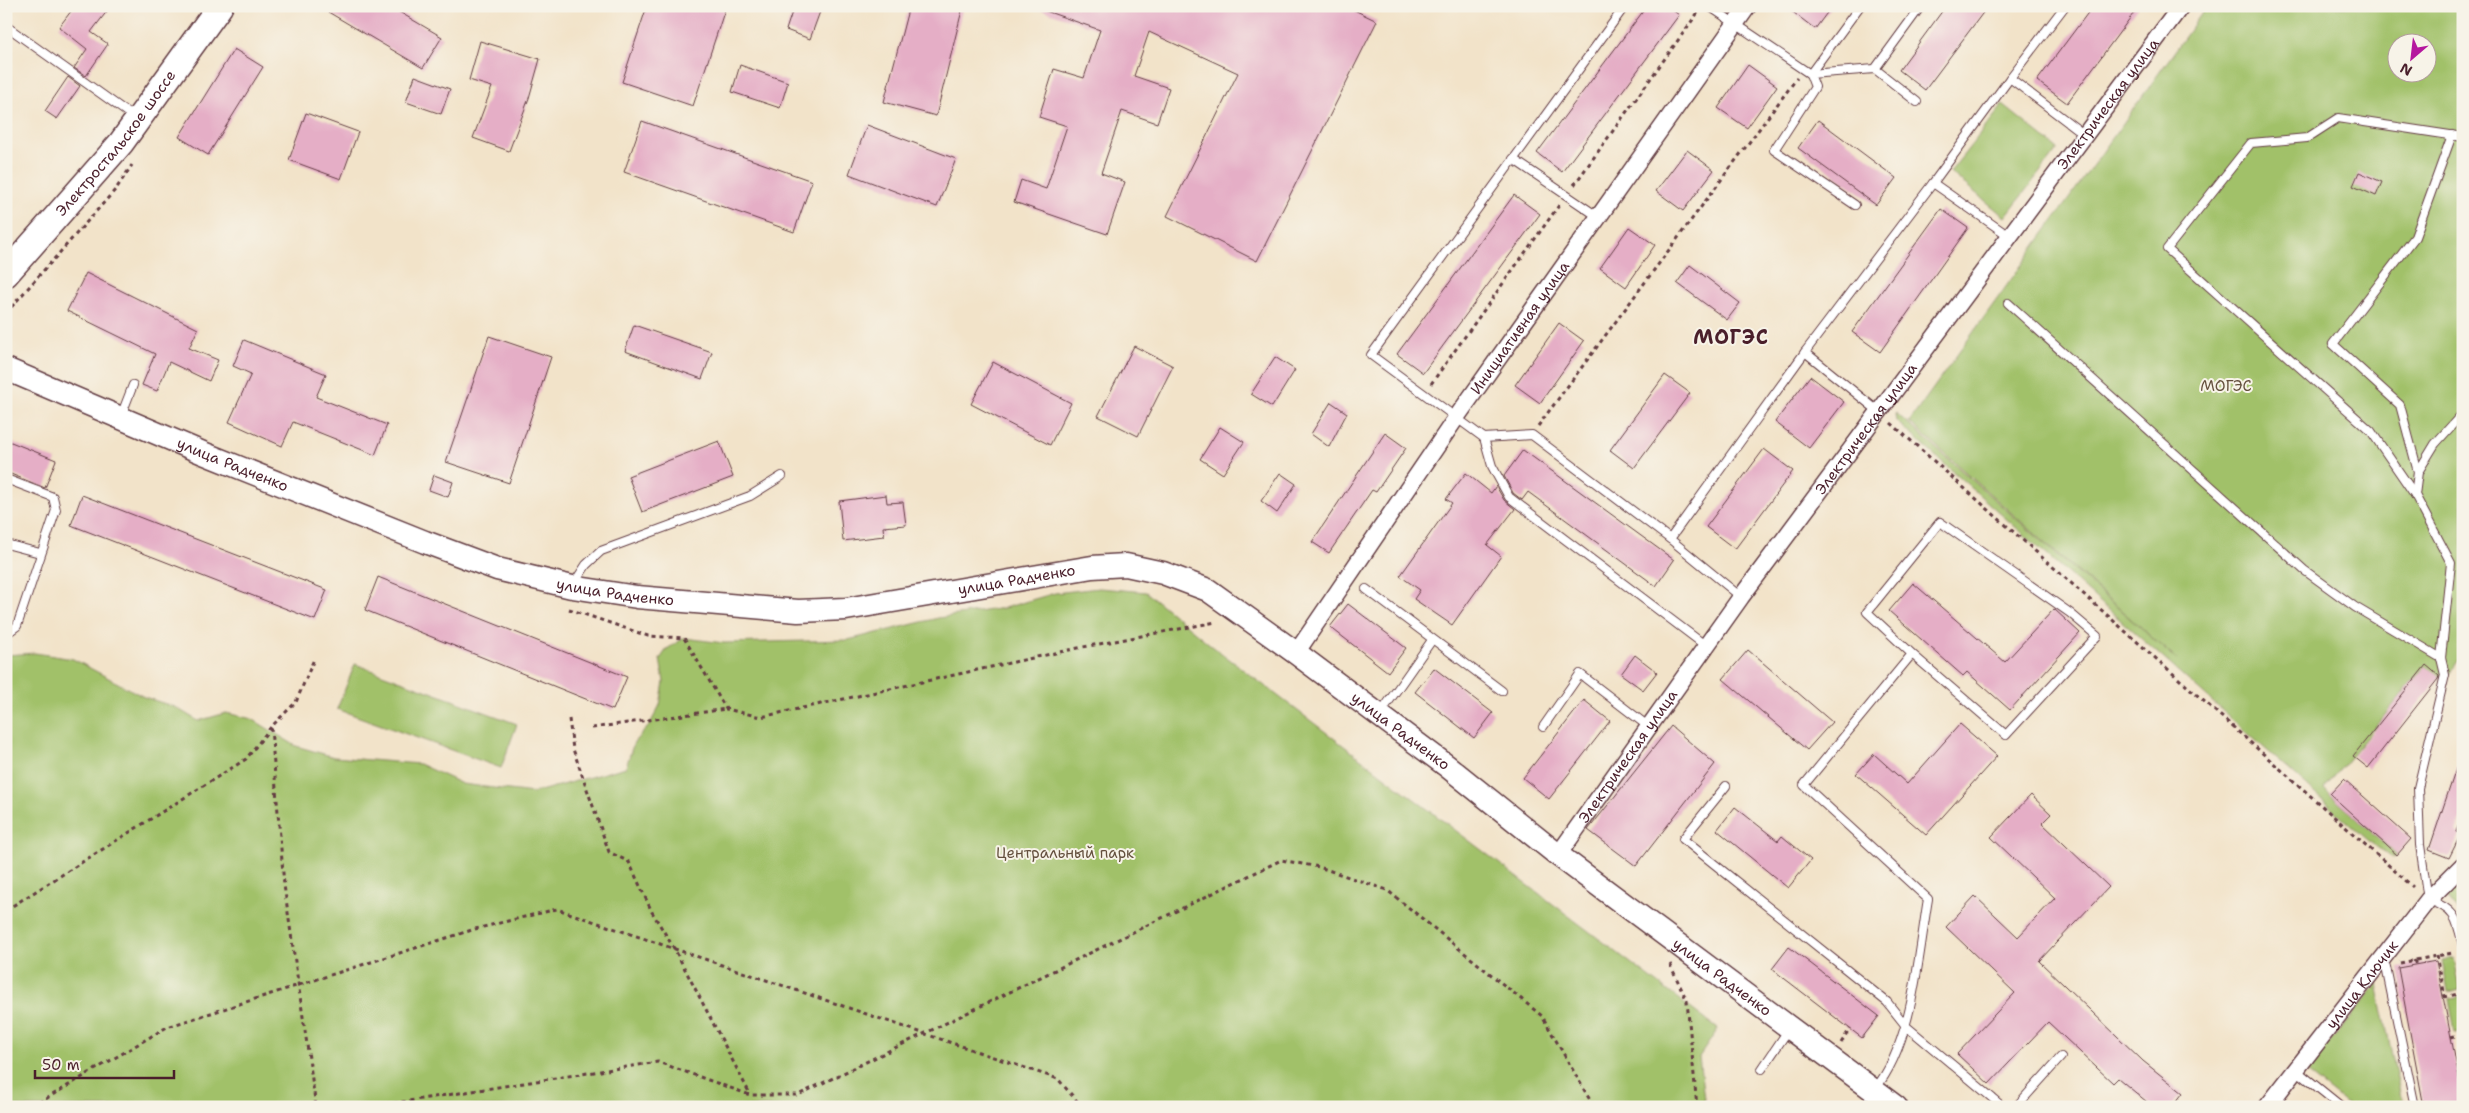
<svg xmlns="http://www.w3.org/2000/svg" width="2469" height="1113" viewBox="0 0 2469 1113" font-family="'Shantell Sans',sans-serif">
<rect width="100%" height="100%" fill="#f7f3e8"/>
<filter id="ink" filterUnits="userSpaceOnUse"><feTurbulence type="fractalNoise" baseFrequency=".02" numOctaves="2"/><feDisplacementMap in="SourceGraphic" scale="10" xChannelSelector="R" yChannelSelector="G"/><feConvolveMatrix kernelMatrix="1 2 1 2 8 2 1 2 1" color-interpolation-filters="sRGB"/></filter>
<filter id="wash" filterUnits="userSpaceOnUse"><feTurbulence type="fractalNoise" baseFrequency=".0096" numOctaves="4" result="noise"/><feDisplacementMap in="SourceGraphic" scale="20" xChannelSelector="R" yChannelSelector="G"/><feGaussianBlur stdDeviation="1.12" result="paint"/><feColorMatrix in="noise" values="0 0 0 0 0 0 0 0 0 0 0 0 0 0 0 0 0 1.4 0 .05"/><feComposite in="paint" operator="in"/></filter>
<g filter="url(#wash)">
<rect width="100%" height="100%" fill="#f2e3c9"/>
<g fill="#a1c169" stroke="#76704a" fill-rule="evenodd">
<path d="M2207,6H2463V656L2460,655L2450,673L2440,677L2426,665L2324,789L2397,855L2393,857L2377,848L1896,421L1895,414L1896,413L2177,660L1909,422ZM2396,42H2426V72H2396Z"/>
<path d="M2003,105L2058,149L2005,217L1950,172Z"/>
<path d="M1099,588L1146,592L1212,646L1718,1029L1699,1057L1705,1107H6V655L35,653L73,659L144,697L175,707L198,721L226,713L252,719L296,746L334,757L419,764L462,784L533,793L626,767L634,742L649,726L660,705L664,682L660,659L667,649L684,638L724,643L848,640L938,618L1004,608L1055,593Z"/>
<path d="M355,664L517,724L501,768L337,709Z"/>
<path d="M2452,889L2463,894V917L2448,898V893Z"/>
<path d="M2454,958L2460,989L2448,992L2442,960Z"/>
<path d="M2377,984L2403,1107H2350L2306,1072Z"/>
<path d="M2461,996L2463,1032L2455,1033L2449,998Z"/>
</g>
<g id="blocks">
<g fill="#e5aec6">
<path d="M75,6H111L91,32L108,44L86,76L74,68L87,49L59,27Z"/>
<path d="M318,6H389L442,37L423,68Z"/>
<path d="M647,6H726L693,106L622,82Z"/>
<path d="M794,6H822L810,39L786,30Z"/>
<path d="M909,6H963L936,116L884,102Z"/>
<path d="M1040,6H1346L1377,21L1257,261L1167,216L1238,73L1149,32L1134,76L1169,88L1157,123L1122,111L1101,173L1125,182L1107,234L1014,202L1021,180L1046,189L1067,126L1039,117L1054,69L1084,78L1100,30L1040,9Z"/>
<path d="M1647,6H1667L1679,15L1562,172L1537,153Z"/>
<path d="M1785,6H1832L1815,29Z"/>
<path d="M1946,6H1988L1925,90L1899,70Z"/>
<path d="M2093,6H2139L2067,103L2037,81Z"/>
<path d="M480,41L540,59L529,98L509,151L473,138L492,87L469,80Z"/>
<path d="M234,49L263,67L208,155L179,137Z"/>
<path d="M740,65L788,82L780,108L732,92Z"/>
<path d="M1748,65L1777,86L1747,128L1718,108Z"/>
<path d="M415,76L450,89L441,114L406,102Z"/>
<path d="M68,77L80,86L57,119L45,111Z"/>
<path d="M306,113L358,132L341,179L289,160Z"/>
<path d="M1818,120L1896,178L1876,205L1798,148Z"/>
<path d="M642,121L812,181L794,232L624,172Z"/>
<path d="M867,125L956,159L937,207L849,174Z"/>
<path d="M1687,150L1714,170L1683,211L1656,191Z"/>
<path d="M2359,172L2382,182L2376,196L2353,186Z"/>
<path d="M1514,195L1540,214L1423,373L1397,354Z"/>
<path d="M1941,209L1968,228L1880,352L1852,332Z"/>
<path d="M1629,227L1655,245L1626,287L1600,268Z"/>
<path d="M1690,265L1740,303L1727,320L1677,283Z"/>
<path d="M86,273L198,329L189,348L218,360L209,381L169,362L157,391L142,385L155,354L67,311Z"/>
<path d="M1559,323L1584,341L1540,403L1515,385Z"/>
<path d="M634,325L712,352L702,379L625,351Z"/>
<path d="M489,336L551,357L509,483L446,462Z"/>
<path d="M244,340L326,374L316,397L387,425L375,455L293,422L282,446L229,422L251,374L233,366Z"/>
<path d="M1134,346L1173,366L1138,436L1098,416Z"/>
<path d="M1275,357L1295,370L1272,407L1251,394Z"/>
<path d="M993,362L1071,403L1050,445L971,404Z"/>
<path d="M1665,375L1690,393L1634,468L1610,450Z"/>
<path d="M1810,376L1844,402L1809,448L1775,422Z"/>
<path d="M1331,402L1347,413L1329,447L1311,434Z"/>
<path d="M1220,427L1244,442L1223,474L1200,459Z"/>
<path d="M1385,433L1406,448L1376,492L1372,490L1329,553L1312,542Z"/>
<path d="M6,440L56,460L45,488L6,472Z"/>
<path d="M719,441L733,477L642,512L628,476Z"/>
<path d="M1764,449L1793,471L1735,549L1706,527Z"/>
<path d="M1523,450L1674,560L1656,586L1528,492L1522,500L1513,493L1504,476Z"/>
<path d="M1280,473L1296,484L1277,513L1261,501Z"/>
<path d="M1466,473L1491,493L1496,486L1504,500L1515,509L1487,545L1501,556L1452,625L1414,599L1420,590L1400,576L1452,503L1446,499Z"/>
<path d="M434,475L453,482L448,497L429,490Z"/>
<path d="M82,495L327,590L315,620L71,525Z"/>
<path d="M886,495L887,503L903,502L906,525L883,527L884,536L843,541L839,501Z"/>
<path d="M378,577L627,677L613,710L365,610Z"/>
<path d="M1913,583L2005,662L2054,609L2080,633L2010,710L1967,672L1963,676L1889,611Z"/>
<path d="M1348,604L1406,648L1388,672L1330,627Z"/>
<path d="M1748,650L1832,722L1807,750L1723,679Z"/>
<path d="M1635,655L1657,672L1643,690L1621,674Z"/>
<path d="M2426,665L2439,676L2438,679L2368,768L2353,756Z"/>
<path d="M1434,668L1493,713L1474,738L1415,692Z"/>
<path d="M1584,700L1610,721L1549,799L1523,778Z"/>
<path d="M1960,724L1997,756L1926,835L1856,774L1874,754L1907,784Z"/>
<path d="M1671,726L1715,764L1636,866L1588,830Z"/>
<path d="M2460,757H2463V812L2456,832L2461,834L2449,858L2429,850Z"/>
<path d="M2344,779L2411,839L2397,855L2330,794Z"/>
<path d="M2031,795L2051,814L2042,823L2109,887L2039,961L2143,1061L2183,1093L2172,1107H2153L2118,1078L2113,1083L2048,1022L1989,1084L1957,1054L2015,993L1946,927L1975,896L2018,937L2055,898L1991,837Z"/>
<path d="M1735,807L1778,841L1782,836L1811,860L1788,888L1717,830Z"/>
<path d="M1789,947L1879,1016L1862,1038L1772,969Z"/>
<path d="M2436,961L2463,1098V1107H2424L2398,968Z"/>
</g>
</g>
</g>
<g filter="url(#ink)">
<use href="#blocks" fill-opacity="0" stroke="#633c43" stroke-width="1"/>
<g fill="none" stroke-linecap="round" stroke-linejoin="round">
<g stroke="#633c43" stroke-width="10">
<g id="lane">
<path d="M1625,6L1371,355L1484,438L1532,435L1670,539L1741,597"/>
<path d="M1709,6L1810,74L1860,6"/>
<path d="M2065,6L2010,78L2086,136"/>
<path d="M6,26L135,118"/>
<path d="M1875,69L1921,6"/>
<path d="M2452,135L2415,237L2333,344L2400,405L2418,472L2415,495L2451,563L2441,658L2445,675L2418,788L2420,845L2428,900C2456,909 2457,919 2463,946"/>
<path d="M1513,159L1600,218"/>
<path d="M1933,183L2010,78"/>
<path d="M1855,205L1774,150L1815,87L1810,74L1875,69L1917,102"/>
<path d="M2008,303L2304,570L2355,607L2441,658"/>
<path d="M1805,352L1933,183L2009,236"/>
<path d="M121,416L133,385"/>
<path d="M1484,438L1492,466L1509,497L1706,646"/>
<path d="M2418,472L2435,444L2463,413"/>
<path d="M6,479L53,497L56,510L17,626L6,634"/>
<path d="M2415,495L2371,431L2167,249L2251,143L2307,138L2338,118L2463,137"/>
<path d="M1670,539L1805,352L1878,411"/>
<path d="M6,544L40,553"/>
<path d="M573,585L586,565L601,551L750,496L782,476"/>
<path d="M1366,589L1502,691"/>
<path d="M1380,714L1432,640"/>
<path d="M1543,727L1580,674L1649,727"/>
<path d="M1726,786L1683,839L1887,1002L1906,1026L2003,1107"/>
<path d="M2386,967L2415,1107"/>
<path d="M1762,1069L1789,1029"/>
<path d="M2294,1071L2301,1074L2342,1107"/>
<path d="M1875,1089C1913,1043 1918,957 1928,899L1804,785L1912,654L1867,612L1940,522L2070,613L2097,636L2006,735L1912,654"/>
<path d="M2016,1107L2061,1057"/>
</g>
</g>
<g stroke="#633c43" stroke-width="19">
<g id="street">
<path id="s1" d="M1296,653L1456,418L1748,6"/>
<path id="s2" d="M1558,855L1741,597L2181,6"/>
<path id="s3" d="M2267,1107L2428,900L2463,865"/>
</g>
</g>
<g stroke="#633c43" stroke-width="25">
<g id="secondary">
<path id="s4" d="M6,369L203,453L425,542L497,569L572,587L637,597L798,611L846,609L1092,567L1126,565L1163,573L1208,590L1296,653L1447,766L1558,855L1896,1107"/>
</g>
</g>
<g stroke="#633c43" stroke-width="28">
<g id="primary">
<path id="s5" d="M6,274L121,143L220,6"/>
</g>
</g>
<g stroke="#633c43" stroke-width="3" stroke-dasharray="4 4" stroke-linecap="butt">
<path d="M1574,185L1699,11"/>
<path d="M6,313L116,189L132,165"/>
<path d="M1431,384L1560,204"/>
<path d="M1891,423L2413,887"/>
<path d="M1538,426L1797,78"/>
<path d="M569,609L648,636L684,638L726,709L761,717L1083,647L1216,622"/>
<path d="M569,719L573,749L609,852L629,862L652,912L675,950L750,1094"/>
<path d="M271,728L284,885L316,1107"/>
<path d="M592,728L726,709"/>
<path d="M6,910L246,759L271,727L296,702L314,659"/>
<path d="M2437,955L2445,997"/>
<path d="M2414,960L2416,965"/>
<path d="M2400,963L2452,953"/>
<path d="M1670,964L1687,1001L1697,1107"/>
<path d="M2444,997L2463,993"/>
<path d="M2451,1037L2463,1034"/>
<path d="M1841,1043L1850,1029"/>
<path d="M2460,1084H2463"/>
<path d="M32,1107L167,1027L475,929L557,909L1058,1079L1082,1107"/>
<path d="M370,1107L658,1062L750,1095H798L1281,860L1319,867L1387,890L1542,1016L1594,1107"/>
</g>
<use href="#lane" stroke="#fff" stroke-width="8"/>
<use href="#street" stroke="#fff" stroke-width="16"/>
<use href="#secondary" stroke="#fff" stroke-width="22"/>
<use href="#primary" stroke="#fff" stroke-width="25"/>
</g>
</g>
<g text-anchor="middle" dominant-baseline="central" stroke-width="4" stroke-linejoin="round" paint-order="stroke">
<g font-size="15" fill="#4a1f2b" stroke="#f7f3e8">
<text stroke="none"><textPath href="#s2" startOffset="931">Электрическая улица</textPath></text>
<text stroke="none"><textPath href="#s5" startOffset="171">Электростальское шоссе</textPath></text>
<text stroke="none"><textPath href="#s1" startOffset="395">Инициативная улица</textPath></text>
<text stroke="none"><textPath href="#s2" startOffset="526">Электрическая улица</textPath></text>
<text stroke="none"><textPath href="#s4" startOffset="246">улица Радченко</textPath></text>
<text stroke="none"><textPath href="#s4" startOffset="1056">улица Радченко</textPath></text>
<text stroke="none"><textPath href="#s4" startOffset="651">улица Радченко</textPath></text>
<text stroke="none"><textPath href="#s4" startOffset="1491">улица Радченко</textPath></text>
<text stroke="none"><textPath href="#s2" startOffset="121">Электрическая улица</textPath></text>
<text stroke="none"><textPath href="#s4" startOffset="1896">улица Радченко</textPath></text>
<text stroke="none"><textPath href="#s3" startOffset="155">улица Ключик</textPath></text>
</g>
<g font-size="15" fill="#64503e" stroke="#f7f3e8">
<text x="2226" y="386">МОГЭС</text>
<text x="1065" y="853">Центральный парк</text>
</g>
<g font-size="20" font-weight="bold" letter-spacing="1" fill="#4a1f2b" stroke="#f7f3e8">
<text x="1731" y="337">МОГЭС</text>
</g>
</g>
<rect width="2469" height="1113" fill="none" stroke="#f7f3e8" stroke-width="25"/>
<g transform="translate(2412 58) rotate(208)"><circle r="24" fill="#f7f3e8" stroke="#b29e9c"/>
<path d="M0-4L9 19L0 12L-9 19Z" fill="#b5179e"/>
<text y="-8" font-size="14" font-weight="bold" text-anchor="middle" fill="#4a1f2b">N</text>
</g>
<path d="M35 1070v8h139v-8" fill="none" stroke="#4a1f2b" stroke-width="2.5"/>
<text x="42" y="1070" font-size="15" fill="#4a1f2b" stroke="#f7f3e8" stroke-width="4" paint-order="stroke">50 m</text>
</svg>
